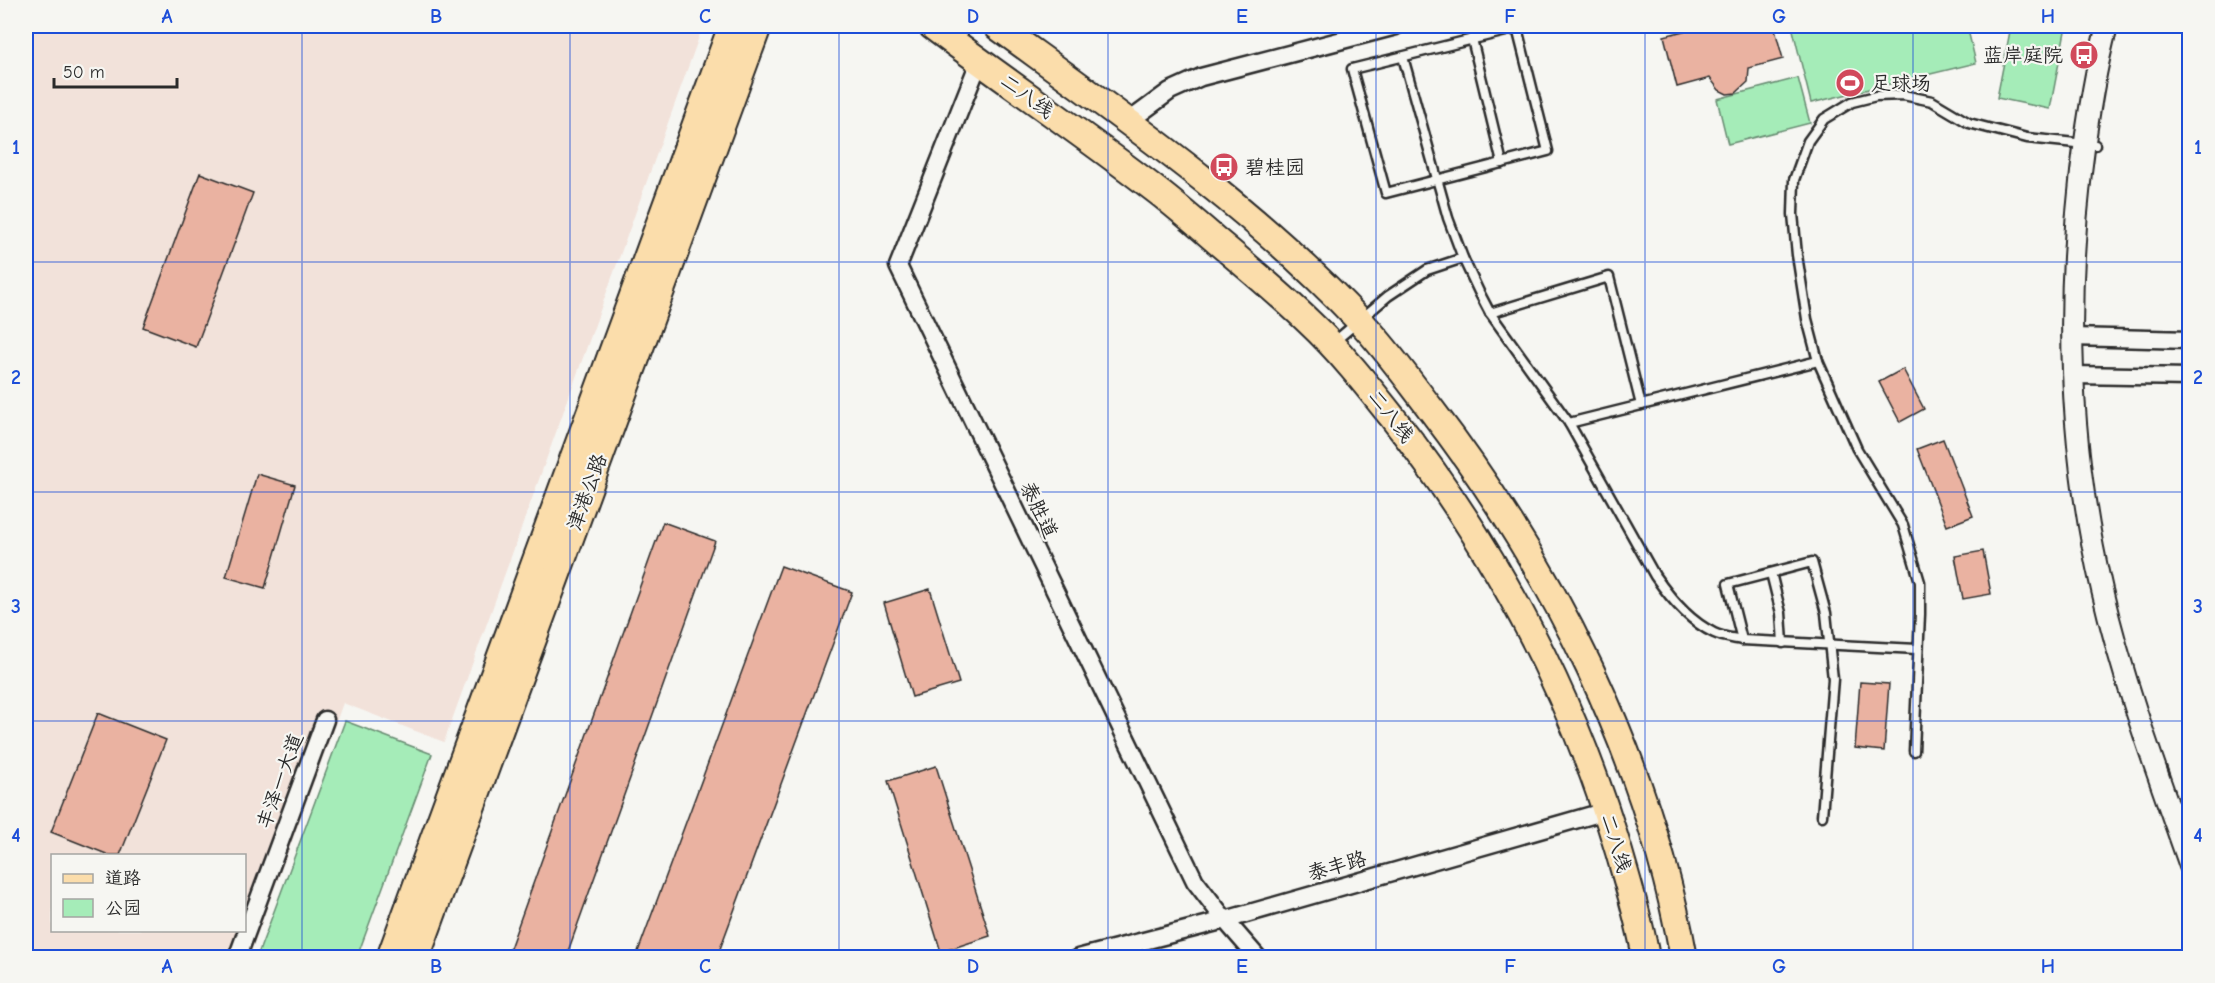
<svg xmlns="http://www.w3.org/2000/svg" width="2215" height="983" viewBox="0 0 2215 983" font-family="'Comic Neue','LXGW WenKai TC',sans-serif">
<rect width="100%" height="100%" fill="#f6f6f2"/>
<filter id="ink" filterUnits="userSpaceOnUse"><feTurbulence type="fractalNoise" baseFrequency=".0167" numOctaves="2"/><feDisplacementMap in="SourceGraphic" scale="12" xChannelSelector="R" yChannelSelector="G"/><feConvolveMatrix kernelMatrix="1 2 1 2 8 2 1 2 1" color-interpolation-filters="sRGB"/></filter>
<g filter="url(#ink)">
<path fill="#f2e2da" fill-rule="evenodd" d="M26,26H703L444,742L343,703L249,957H26ZM52,856H244V930H52Z"/>
<g fill="#a5ecb8" stroke="#688c72" stroke-width="1.5">
<path d="M1792,26H1967L1976,63L1811,103Z"/>
<path d="M2011,26H2066L2050,109L1997,98Z"/>
<path d="M1798,78L1810,123L1728,144L1717,99Z"/>
<path d="M345,721L432,754L357,957H257Z"/>
</g>
<g fill="#eab2a1" stroke="#2b2b2b" stroke-width="1.5">
<path d="M1703,26H1774L1783,59L1749,68L1748,82L1736,93L1727,94L1719,90L1710,78L1677,87L1664,36Z"/>
<path d="M200,173L253,193L196,347L143,327Z"/>
<path d="M1903,369L1924,409L1900,422L1879,382Z"/>
<path d="M1943,439L1973,516L1947,526L1917,449Z"/>
<path d="M257,474L295,485L265,588L226,577Z"/>
<path d="M663,522L715,541L566,957H528L509,951Z"/>
<path d="M1983,551L1991,594L1963,599L1955,556Z"/>
<path d="M781,566L852,592L717,957H636Z"/>
<path d="M930,589L959,683L912,697L884,603Z"/>
<path d="M1860,682L1889,684L1884,751L1855,748Z"/>
<path d="M98,713L166,740L120,855H109L51,832Z"/>
<path d="M936,766L990,936L941,952L888,781Z"/>
</g>
<g fill="none" stroke-linecap="round" stroke-linejoin="round">
<g stroke="#2b2b2b" stroke-width="13">
<g id="service">
<path d="M1517,28L1548,151L1386,193L1352,69L1526,26"/>
<path d="M1472,39L1502,163"/>
<path d="M1403,57L1448,218L1463,258L1479,292L1490,313L1569,423L1655,576C1670,598 1689,621 1714,633C1722,637 1733,638 1742,640L1917,649"/>
<path d="M1490,313L1609,277L1641,405"/>
<path d="M1334,342L1388,296L1427,270L1463,258"/>
<path d="M1569,423L1818,361"/>
<path d="M1771,573L1781,613L1783,643"/>
<path d="M1742,640L1728,584L1812,562L1826,613L1833,679L1822,816"/>
<path d="M1914,751L1920,614V582L1903,525L1857,449L1818,361L1807,319L1797,255L1793,214L1794,180L1808,141L1824,119L1852,102L1876,96L1903,95L1932,101L1969,123L2027,138L2095,145"/>
</g>
</g>
<g stroke="#2b2b2b" stroke-width="21">
<g id="minor">
<path d="M979,62L898,266L1195,881L1225,920L1258,958"/>
<path d="M1128,122L1170,91L1201,77L1396,26"/>
<path d="M2071,337L2190,340"/>
<path d="M2073,375L2190,377"/>
<path d="M26,957L28,958"/>
<path d="M237,958L325,720"/>
<path d="M1078,958L1225,920L1606,811"/>
</g>
</g>
<g stroke="#2b2b2b" stroke-width="24">
<path id="tertiary" d="M2107,26C2094,74 2087,123 2081,172C2065,312 2070,453 2102,590C2124,685 2158,775 2190,866"/>
</g>
<g stroke="#2b2b2b" stroke-width="30">
<g id="primary">
<path d="M932,26C1006,82 1084,134 1157,191C1178,207 1198,225 1218,242C1249,268 1280,294 1309,322C1340,351 1366,384 1393,418C1494,547 1572,694 1619,852C1629,887 1640,922 1646,958"/>
<path d="M997,26C1122,117 1251,206 1359,320C1385,347 1407,378 1430,408C1553,568 1648,758 1684,958"/>
<path d="M390,958L732,26"/>
<path d="M416,958L758,26"/>
</g>
</g>
<use href="#service" stroke="#f6f6f2" stroke-width="8"/>
<use href="#minor" stroke="#f6f6f2" stroke-width="16"/>
<use href="#tertiary" stroke="#f6f6f2" stroke-width="20"/>
<use href="#primary" stroke="#fbddab" stroke-width="26"/>
</g>
</g>
<path fill="none" stroke="#1d4ed8" stroke-width="1.5" stroke-opacity="0.55" d="M302,26V958M570,26V958M839,26V958M1108,26V958M1376,26V958M1645,26V958M1913,26V958M26,262H2190M26,492H2190M26,721H2190"/>
<defs>
<g id="bus-disc" transform="scale(1.5)"><circle r="9.5" fill="#d1495b" stroke="#f6f6f2"/><path d="M-5-6H5V4H4V6H2V4H-2V6H-4V4H-5ZM-3.5-4V0h7V-4ZM-3.5 1.2v1.5H-2V1.2ZM2 1.2v1.5H3.5V1.2Z" fill="#fff"/></g>
<g id="stadium-disc" transform="scale(1.5)"><circle r="9.5" fill="#d1495b" stroke="#f6f6f2"/><path d="M0-5a6.5 5 0 1 0 0 10a6.5 5 0 1 0 0-10ZM-3.5-1.8h7v3.6h-7Z" fill="#fff"/></g>
</defs>
<g fill-rule="evenodd">
<use href="#bus-disc" x="2084" y="55"/>
<use href="#stadium-disc" x="1850" y="83"/>
<use href="#bus-disc" x="1224" y="167"/>
</g>
<g text-anchor="middle" dominant-baseline="central" stroke-width="4.5" stroke-linejoin="round" paint-order="stroke">
<g font-size="20" fill="#2b2b2b" stroke="#f6f6f2" text-anchor="start">
<text x="2063" y="55" text-anchor="end">蓝岸庭院</text>
<text x="1871" y="83">足球场</text>
<text x="1245" y="167">碧桂园</text>
</g>
<g font-size="20" fill="#2b2b2b" stroke="#f6f6f2">
<text transform="translate(1027 96) rotate(36)">二八线</text>
<text transform="translate(1391 416) rotate(52)">二八线</text>
<text transform="translate(587 492) rotate(-70)">津港公路</text>
<text transform="translate(1039 510) rotate(64)">泰胜道</text>
<text transform="translate(280 781) rotate(-70)">丰泽一大道</text>
<text transform="translate(1616 843) rotate(73)">二八线</text>
<text transform="translate(1337 866) rotate(-16)">泰丰路</text>
</g>
</g>
<rect width="2215" height="983" fill="none" stroke="#f6f6f2" stroke-width="66"/>
<rect x="51" y="854" width="195" height="78" fill="#f6f6f2" stroke="#a5a5a2" stroke-width="1.5"/>
<rect x="63" y="874" width="30" height="9" fill="#fbddab" stroke="#a5a5a2" stroke-width="1.5"/>
<text x="105" y="884" font-size="18" fill="#2b2b2b">道路</text>
<rect x="63" y="899" width="30" height="18" fill="#a5ecb8" stroke="#a5a5a2" stroke-width="1.5"/>
<text x="105" y="914" font-size="18" fill="#2b2b2b">公园</text>
<path d="M54 78v9h123v-9" fill="none" stroke="#2b2b2b" stroke-width="3"/>
<text x="63" y="78" font-size="18" fill="#2b2b2b" stroke="#f6f6f2" stroke-width="4.5" paint-order="stroke">50 m</text>
<rect x="33" y="33" width="2149" height="917" fill="none" stroke="#1d4ed8" stroke-width="2"/>
<g font-size="20" text-anchor="middle" font-weight="bold" fill="#1d4ed8">
<text x="167" y="23">A</text>
<text x="436" y="23">B</text>
<text x="705" y="23">C</text>
<text x="973" y="23">D</text>
<text x="1242" y="23">E</text>
<text x="1510" y="23">F</text>
<text x="1779" y="23">G</text>
<text x="2048" y="23">H</text>
<text x="16" y="154">1</text>
<text x="2198" y="154">1</text>
<text x="16" y="384">2</text>
<text x="2198" y="384">2</text>
<text x="16" y="613">3</text>
<text x="2198" y="613">3</text>
<text x="16" y="842">4</text>
<text x="2198" y="842">4</text>
<text x="167" y="973">A</text>
<text x="436" y="973">B</text>
<text x="705" y="973">C</text>
<text x="973" y="973">D</text>
<text x="1242" y="973">E</text>
<text x="1510" y="973">F</text>
<text x="1779" y="973">G</text>
<text x="2048" y="973">H</text>
</g>
</svg>
